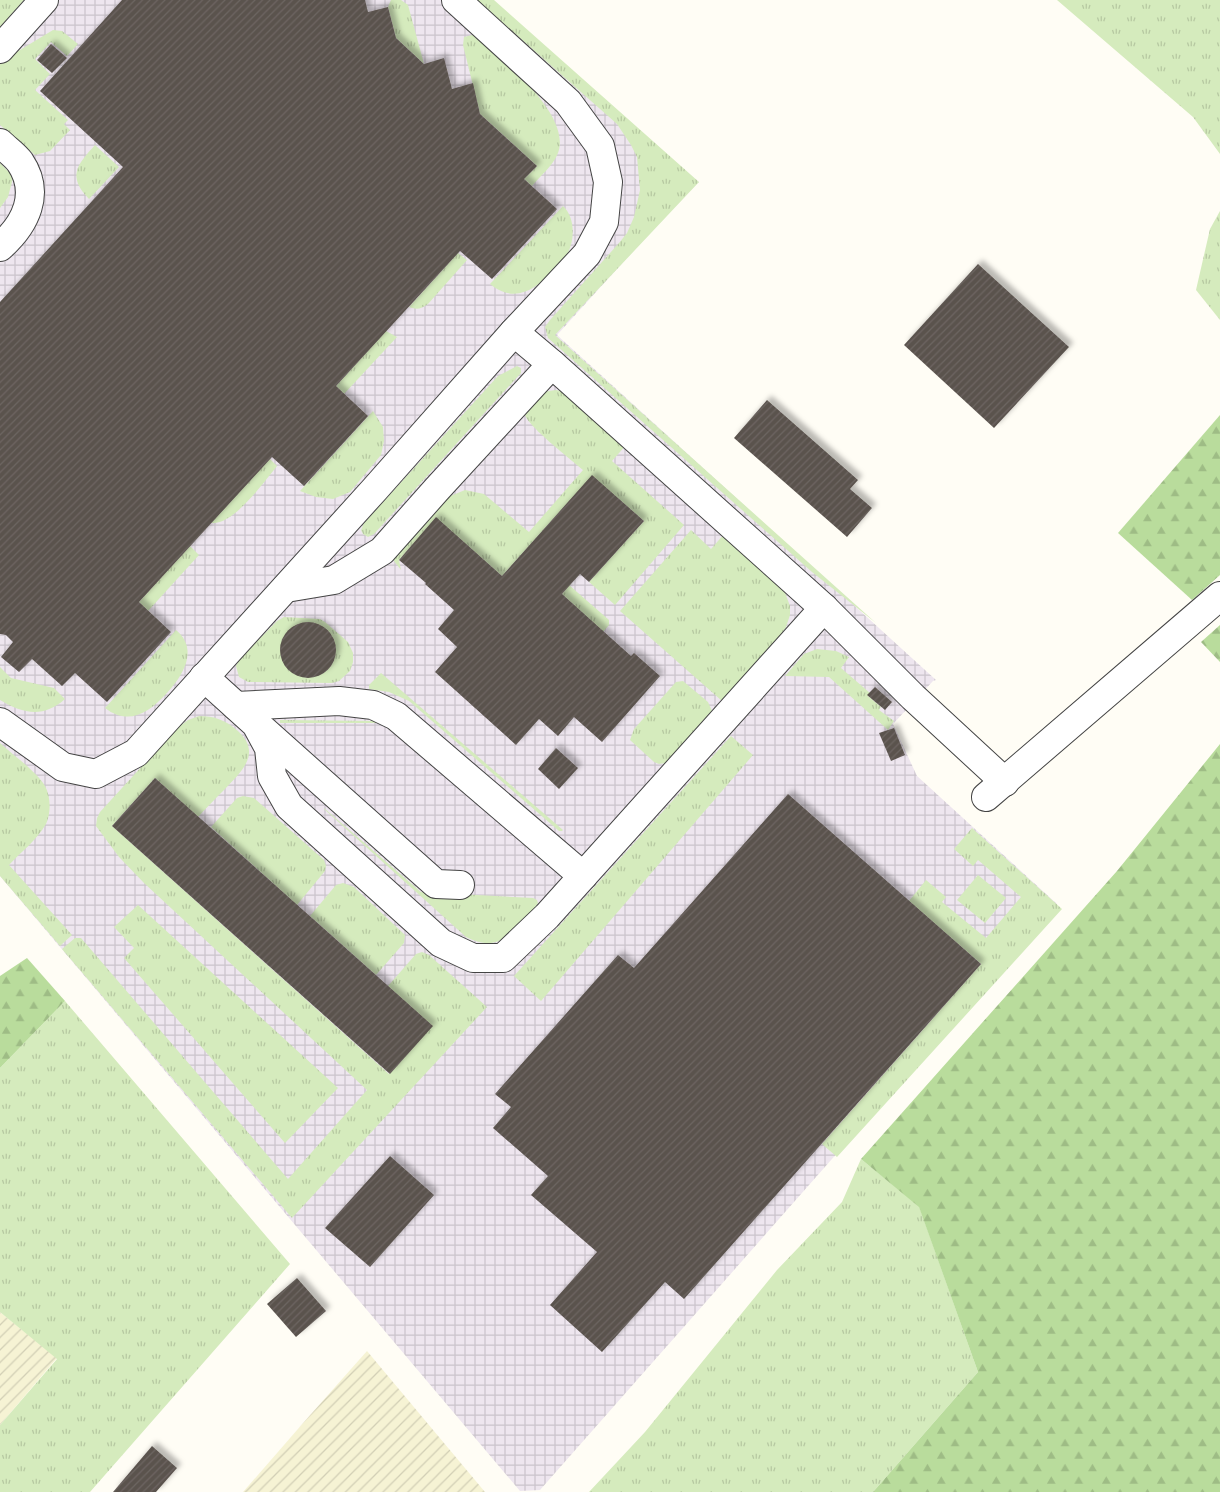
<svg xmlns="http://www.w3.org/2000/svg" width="1220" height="1492" viewBox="0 0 1220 1492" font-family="Georgia,serif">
<defs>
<pattern id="industrial-grid" width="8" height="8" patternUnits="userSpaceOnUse" patternTransform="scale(1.25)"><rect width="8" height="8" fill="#eee6ef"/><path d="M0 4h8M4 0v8" fill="none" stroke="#cbc4cc"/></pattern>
<pattern id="farmland-furrows" width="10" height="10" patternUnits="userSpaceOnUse" patternTransform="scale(1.25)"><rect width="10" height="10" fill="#f6f3d4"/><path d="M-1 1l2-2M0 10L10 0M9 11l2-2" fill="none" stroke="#d2cfb5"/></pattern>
<pattern id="grass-tufts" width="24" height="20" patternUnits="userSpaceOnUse" patternTransform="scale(1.25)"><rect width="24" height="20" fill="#d5ebbd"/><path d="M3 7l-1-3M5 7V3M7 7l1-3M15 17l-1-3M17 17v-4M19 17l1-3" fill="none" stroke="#b6c8a1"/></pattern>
<pattern id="forest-firs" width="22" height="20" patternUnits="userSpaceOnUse" patternTransform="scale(1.25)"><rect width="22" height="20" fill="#b9dc9c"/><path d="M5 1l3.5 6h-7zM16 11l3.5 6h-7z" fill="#9ebc85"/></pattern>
<pattern id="building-hatch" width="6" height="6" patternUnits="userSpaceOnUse" patternTransform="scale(1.25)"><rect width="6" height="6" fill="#5a524d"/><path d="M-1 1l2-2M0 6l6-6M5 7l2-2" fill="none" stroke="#6d6662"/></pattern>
<filter id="shadow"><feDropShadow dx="4.5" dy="-4.5" stdDeviation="2.5" flood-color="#0004"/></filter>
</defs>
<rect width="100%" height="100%" fill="#fffdf5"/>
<path fill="url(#industrial-grid)" d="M8,0H492L696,182L557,335L936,680L933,681L893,724L917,776L1057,904L540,1490L520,1491L0,876V9Z"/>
<g fill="url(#farmland-furrows)">
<path d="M0,1312L57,1358L0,1425Z"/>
<path d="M367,1351L485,1492H243L304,1422Z"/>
</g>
<g fill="url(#grass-tufts)">
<path d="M0,0H24L0,27Z"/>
<path d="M391,0H401L408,5L424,64L396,38L388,7Z"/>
<path d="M477,0H494L699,182L555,335L876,623L812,572L548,338L545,327L550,320L619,243L627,233L634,217L640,190L637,157L631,145L617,124Z"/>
<path d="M1057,0H1220V154L1193,117Z"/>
<path d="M53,30L62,31L78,44L67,56L51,42L35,59L50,74L35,90L68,120L64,124L70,130L50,151L35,155L0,125V64L15,53Z"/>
<path d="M472,35L479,38C504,61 572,115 558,153C553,166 540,176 532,186L524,179L537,166L480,114L463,45L464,37Z"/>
<path d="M95,145L119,167L89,199C67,176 77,165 95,145Z"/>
<path d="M0,163L9,172L13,178L8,197L0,208Z"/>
<path d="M563,206C575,217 575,239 568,253C565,259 558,265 553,270C536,290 514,304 490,284Z"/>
<path d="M1220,211V320L1196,290L1210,229Z"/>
<path d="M458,253L467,260L428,304C421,309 417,310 409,307Z"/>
<path d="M386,331L397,337L344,394L336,386Z"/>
<path d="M517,366L521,368V373L374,534L368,537L363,534L361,530L364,523L498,376Z"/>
<path d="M556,390L565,392L627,444L612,461L684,525L615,605L589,582L644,521L592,476L502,576L436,518L399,560L401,570L394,561V555L448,497L465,490L484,494L529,532L583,470C573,461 525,424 525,414C525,408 530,405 533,401C541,393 545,391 556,390Z"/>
<path d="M373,411L383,427L384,441L381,455L350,492L333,499L316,497L300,491Z"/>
<path d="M270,459L277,466C264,482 233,526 211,523Z"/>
<path d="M691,530L711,549L725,533L784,590L790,606V615L786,627L780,636L722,701L620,611Z"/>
<path d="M190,546L199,555L148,611L139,602Z"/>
<path d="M569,585L609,620V625L603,632L562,594Z"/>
<path d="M284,617L320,619L325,622L348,642L353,653V662L350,671L339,681L332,683L248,682L239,677L236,666L239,660L277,621Z"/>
<path d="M176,630C200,650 182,677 166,694C149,713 128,726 105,708Z"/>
<path d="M817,649L836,651L849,657L841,668L870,693L868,696L881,707L879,710L894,721L888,730L829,677L785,676L804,654Z"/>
<path d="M0,667L11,678L54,688L65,699C44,718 23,714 0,700Z"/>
<path d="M381,673L563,830L562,831H559L409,701L389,692L369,689V685Z"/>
<path d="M683,681L708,702L712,711L670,760L666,763L659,764L654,762L630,740L634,729L676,682Z"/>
<path d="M199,716C214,716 226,720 238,731C262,753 242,771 225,789C216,798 207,807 198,817L155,778L112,826L389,1074L432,1026L388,986L416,954L422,952L429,955L487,1007L292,1218L62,949L75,938H81L288,1179L367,1090L144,883L119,857L96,826L97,818L100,812L176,729L188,720Z"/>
<path d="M280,720L376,721L378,723H280Z"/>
<path d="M731,736L753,755L541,1001L514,976Z"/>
<path d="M0,743C12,754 38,773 45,786C51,797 51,813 46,824C37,840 21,852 9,865L72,935L60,946L0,876Z"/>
<path d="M243,796L254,798L324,860L326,866L325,871L297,905L211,827L237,798Z"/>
<path d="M324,808L421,892L533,898L537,900L538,903C534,910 527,916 522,922C504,941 493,950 466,937L324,809Z"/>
<path d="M972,828L1062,909L837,1157L822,1144L981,964L909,901L926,880L946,897L942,902L986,938L1021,897L978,860L973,866L954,849Z"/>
<path d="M978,875L1006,898L985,923L957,900Z"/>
<path d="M343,883L354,887L405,935L404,943L376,975L310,916L336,885Z"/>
<path d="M138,905L338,1088L285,1143L124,958L134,948L114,927Z"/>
<path d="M65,1001L290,1264L90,1492H0V1425L57,1359L0,1312V1068Z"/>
<path d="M861,1159L919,1206L978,1372L873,1492H589L645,1432L777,1270L842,1202Z"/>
</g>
<g fill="url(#forest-firs)">
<path d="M1220,415V575L1192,600L1118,533Z"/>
<path d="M1220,625V662L1201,642Z"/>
<path d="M1220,744V1492H873L978,1372L919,1207L861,1159L1117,871Z"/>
<path d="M27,958L65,1001L0,1068V976Z"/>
</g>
<g fill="url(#building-hatch)" filter="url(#shadow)">
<path d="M122,0H365L368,12L388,7L396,38L424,64L444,58L452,89L473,83L480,114L537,166L524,179L557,209L492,279L460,251L336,386L368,416L304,486L272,457L139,602L171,632L107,702L75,673L62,686L32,659L19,672L1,657L13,642L6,635L0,634V302L123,167L40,91Z"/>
<path d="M51,44L67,58L52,73L37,60Z"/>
<path d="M978,264L1069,347L994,428L904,345Z"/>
<path d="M767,400L858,480L850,489L872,508L847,537L734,438Z"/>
<path d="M592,475L644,521L589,582L580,574L562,594L631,656L634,653L660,676L602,742L574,717L558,736L539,719L516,745L435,672L457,647L438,629L454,610L425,584L426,583L399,560L436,517L502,576Z"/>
<circle cx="308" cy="650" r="28"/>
<path d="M875,687L892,702L885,710L867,695Z"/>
<path d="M894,728L905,755L891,761L879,733Z"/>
<path d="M556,748L578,768L559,789L538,769Z"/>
<path d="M155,778L433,1026L390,1074L112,826Z"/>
<path d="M788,794L981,964L684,1299L665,1282L602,1352L550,1305L597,1252L531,1195L548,1176L493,1128L511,1107L495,1094L618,955L634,968Z"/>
<path d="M390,1156L434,1195L370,1267L325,1228Z"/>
<path d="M297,1278L326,1311L296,1337L267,1304Z"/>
<path d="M152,1446L177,1468L156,1492H113Z"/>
</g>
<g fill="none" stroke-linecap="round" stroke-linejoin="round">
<g stroke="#444" stroke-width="30">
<g id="minor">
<path d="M0,49L44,0"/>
<path d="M0,143C6,149 15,155 20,162C41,193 26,224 0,247"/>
<path d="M514,332L552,364L824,608L913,697L1005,782"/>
<path d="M286,588L334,580L382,551L437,489L552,364"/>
<path d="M204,677L256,724L269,748L272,776L289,806L441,943L473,958H503L547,916L824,608"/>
<path d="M236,706L339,701L373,705L396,716L583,876"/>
<path d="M0,722L63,767L96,774L136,753L375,489L514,332L587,254L604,222L608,182L600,146L568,102L456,0"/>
<path d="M261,728L436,884L460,885"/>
<path d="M986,797L1220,596"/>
</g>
</g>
<use href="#minor" stroke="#fff" stroke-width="28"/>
</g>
</svg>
